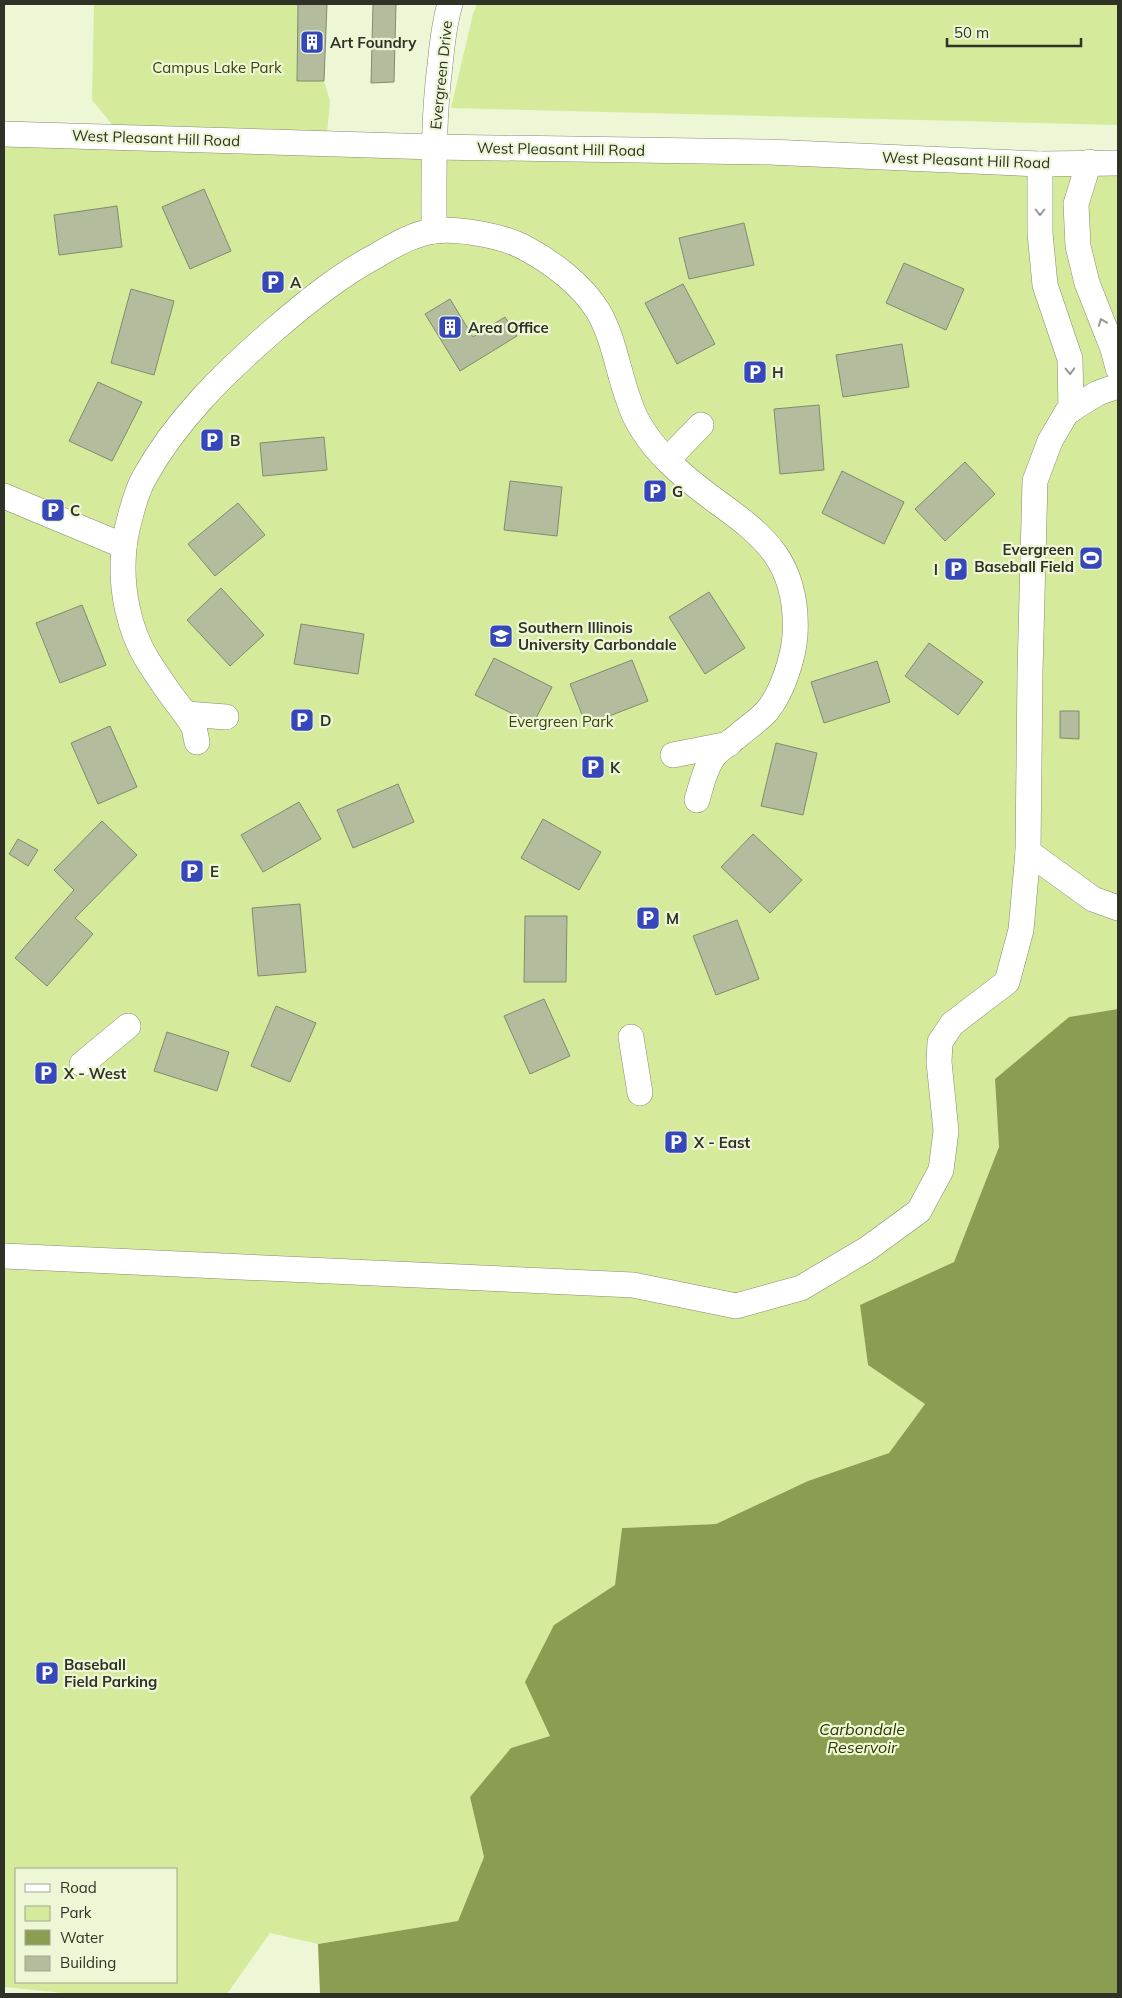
<svg xmlns="http://www.w3.org/2000/svg" width="1122" height="1998" viewBox="0 0 1122 1998" font-family="Mulish,sans-serif">
<rect width="100%" height="100%" fill="#edf7d6"/>
<g fill="#d6ea9c" fill-rule="evenodd">
<path d="M94,4H298L297,80L324,81L330,101L327,134L115,128L92,100Z"/>
<path d="M477,4H1118V125L451,108L473,14Z"/>
<path d="M4,134L1118,165V1009L1069,1017L995,1079L999,1147L954,1262L860,1305L868,1365L925,1404L889,1453L808,1481L716,1524L622,1528L615,1585L554,1625L550,1736L511,1748L470,1797L484,1857L458,1921L318,1944L270,1933L227,1994H73L4,1987ZM16,1869H176V1982H16Z"/>
</g>
<path fill="#8a9d50" d="M1118,1009V1994H320L318,1944L458,1921L484,1857L470,1797L511,1748L550,1736L525,1682L554,1625L615,1585L622,1528L716,1524L808,1481L889,1453L925,1404L868,1365L860,1305L954,1262L999,1147L995,1079L1069,1017Z"/>
<g fill="#b3bc9d" stroke="#828b6d">
<path d="M298,4H327L324,81H297Z"/>
<path d="M373,4H396L394,82L371,83Z"/>
<path d="M204,189L231,251L190,269L162,207Z"/>
<path d="M117,206L122,247L59,255L54,215Z"/>
<path d="M744,223L754,265L689,279L679,238Z"/>
<path d="M904,263L964,289L946,330L886,303Z"/>
<path d="M683,284L715,344L677,364L645,303Z"/>
<path d="M131,289L174,301L154,375L111,363Z"/>
<path d="M450,299L473,337L505,317L517,336L460,371L425,314Z"/>
<path d="M902,344L909,387L843,397L836,355Z"/>
<path d="M98,382L142,402L112,461L69,441Z"/>
<path d="M819,405L824,470L780,474L774,409Z"/>
<path d="M324,437L327,470L263,476L260,443Z"/>
<path d="M965,462L995,494L945,541L915,509Z"/>
<path d="M842,471L904,502L884,544L822,513Z"/>
<path d="M510,481L562,487L557,536L504,530Z"/>
<path d="M238,503L265,535L215,576L188,544Z"/>
<path d="M221,588L264,635L230,666L187,620Z"/>
<path d="M709,592L745,648L705,674L669,617Z"/>
<path d="M82,605L106,665L60,683L36,623Z"/>
<path d="M301,624L364,634L358,674L294,664Z"/>
<path d="M929,643L983,682L958,715L905,676Z"/>
<path d="M494,658L552,687L533,724L475,695Z"/>
<path d="M632,660L648,701L586,725L570,684Z"/>
<path d="M877,661L890,702L824,723L811,682Z"/>
<path d="M1060,711H1079V739L1060,738Z"/>
<path d="M110,726L137,787L98,804L71,743Z"/>
<path d="M776,743L817,753L803,815L761,806Z"/>
<path d="M398,784L414,822L353,848L337,810Z"/>
<path d="M299,802L321,839L263,872L241,835Z"/>
<path d="M543,819L601,852L579,890L521,858Z"/>
<path d="M102,821L137,855L75,918L93,934L47,986L15,958L74,890L54,870Z"/>
<path d="M753,834L802,880L770,913L721,867Z"/>
<path d="M18,839L38,850L28,866L9,854Z"/>
<path d="M300,904L306,972L258,976L252,908Z"/>
<path d="M525,916H567L566,982H524Z"/>
<path d="M737,920L759,979L716,995L693,936Z"/>
<path d="M544,999L570,1056L530,1074L504,1016Z"/>
<path d="M276,1006L316,1023L290,1082L251,1066Z"/>
<path d="M167,1032L229,1052L217,1091L154,1071Z"/>
</g>
<g fill="none" stroke-linecap="round" stroke-linejoin="round">
<g stroke="#848c6e" stroke-width="26">
<g id="minor">
<path d="M4,134L434,147L769,152L1040,164L1118,163"/>
<path d="M1089,162L1076,204L1078,246L1087,283L1113,349L1118,368"/>
<path d="M1040,164V233L1045,285L1070,359L1071,410"/>
<path d="M434,231C434,175 433,120 440,65C442,44 444,24 450,4"/>
<path d="M667,460L701,425"/>
<path d="M4,496L124,546"/>
<path d="M186,714L226,717"/>
<path d="M197,742C196,737 195,732 194,728C190,719 183,711 177,703C167,690 157,675 148,661C128,629 120,586 124,548C125,532 136,492 144,478C176,420 224,373 274,330C305,303 337,277 374,257C393,246 412,234 434,231C459,228 505,236 527,249C553,263 582,285 598,311C614,338 618,372 629,401C636,424 652,445 669,462C727,521 801,533 795,636C793,659 782,693 767,711C759,720 748,727 739,735C731,742 718,749 712,759C704,771 701,787 697,800"/>
<path d="M673,755L729,744"/>
<path d="M1028,852L1093,899L1118,908"/>
<path d="M631,1037L640,1093"/>
<path d="M82,1064L128,1026"/>
<path d="M4,1256L633,1285L736,1306L801,1288L867,1249L919,1211L941,1170L946,1131L939,1062L940,1042L952,1024L1007,982L1021,930L1028,852L1030,673L1035,481L1050,441L1067,412L1098,393L1118,386"/>
</g>
</g>
<use href="#minor" stroke="#fff" stroke-width="25"/>
</g>
<defs><path id="oneway-chevron" d="M-2-3.5L2.5 0L-2 3.5" fill="none" stroke-width="1.6" stroke-linecap="round" stroke-linejoin="round" transform="scale(1.25)"/></defs>
<g stroke="#979892">
<use href="#oneway-chevron" transform="translate(1040 212) rotate(90)"/>
<use href="#oneway-chevron" transform="translate(1102 322) rotate(-112)"/>
<use href="#oneway-chevron" transform="translate(1070 371) rotate(89)"/>
</g>
<defs>
<g id="building-square" transform="scale(1.25)"><rect x="-9" y="-9" width="18" height="18" rx="4" fill="#3547b9" stroke="#edf7d6"/><path d="M-4-6H4V6H1V3H-1V6H-4ZM-2.5-4.3h1.7v1.8h-1.7ZM.8-4.3h1.7v1.8H.8ZM-2.5-1h1.7V.8h-1.7ZM.8-1h1.7V.8H.8Z" fill="#fff"/></g>
<g id="parking-square" transform="scale(1.25)"><rect x="-9" y="-9" width="18" height="18" rx="4" fill="#3547b9" stroke="#edf7d6"/><path d="M-3.5-5.5H1a3.5 3.5 0 0 1 0 7H-1V5.5H-3.5ZM-1-3.4V-.6H.8a1.4 1.4 0 0 0 0-2.8Z" fill="#fff"/></g>
<g id="stadium-square" transform="scale(1.25)"><rect x="-9" y="-9" width="18" height="18" rx="4" fill="#3547b9" stroke="#edf7d6"/><path d="M0-5a6.5 5 0 1 0 0 10a6.5 5 0 1 0 0-10ZM-3.5-1.8h7v3.6h-7Z" fill="#fff"/></g>
<g id="university-square" transform="scale(1.25)"><rect x="-9" y="-9" width="18" height="18" rx="4" fill="#3547b9" stroke="#edf7d6"/><path d="M0-5L7-2L0 1L-7-2ZM-4 1L0 2.5L4 1V4Q0 6-4 4Z" fill="#fff"/></g>
</defs>
<g fill-rule="evenodd">
<use href="#building-square" x="312" y="42"/>
<use href="#parking-square" x="273" y="282"/>
<use href="#building-square" x="450" y="327"/>
<use href="#parking-square" x="755" y="372"/>
<use href="#parking-square" x="212" y="440"/>
<use href="#parking-square" x="655" y="491"/>
<use href="#parking-square" x="53" y="510"/>
<use href="#stadium-square" x="1091" y="558"/>
<use href="#parking-square" x="956" y="569"/>
<use href="#university-square" x="501" y="636"/>
<use href="#parking-square" x="302" y="720"/>
<use href="#parking-square" x="593" y="767"/>
<use href="#parking-square" x="192" y="871"/>
<use href="#parking-square" x="648" y="918"/>
<use href="#parking-square" x="46" y="1073"/>
<use href="#parking-square" x="676" y="1142"/>
<use href="#parking-square" x="47" y="1673"/>
</g>
<g text-anchor="middle" dominant-baseline="central" stroke-width="4.5" stroke-linejoin="round" paint-order="stroke">
<g font-size="15" font-weight="bold" fill="#2f3226" stroke="#edf7d6" text-anchor="start">
<text x="330" y="42">Art Foundry</text>
<text x="290" y="282">A</text>
<text x="468" y="327">Area Office</text>
<text x="772" y="372">H</text>
<text x="230" y="440">B</text>
<text x="672" y="491">G</text>
<text x="70" y="510">C</text>
<text x="1074" y="549" text-anchor="end">Evergreen<tspan x="1074" dy="17">Baseball Field</tspan></text>
<text x="938" y="569" text-anchor="end">I</text>
<text x="518" y="627">Southern Illinois<tspan x="518" dy="17">University Carbondale</tspan></text>
<text x="320" y="720">D</text>
<text x="610" y="767">K</text>
<text x="210" y="871">E</text>
<text x="666" y="918">M</text>
<text x="64" y="1073">X - West</text>
<text x="694" y="1142">X - East</text>
<text x="64" y="1664">Baseball<tspan x="64" dy="17">Field Parking</tspan></text>
</g>
<g font-size="15" fill="#394509" stroke="#edf7d6">
<text x="217" y="67">Campus Lake Park</text>
<text x="561" y="721">Evergreen Park</text>
</g>
<g font-size="15" fill="#2f3226" stroke="#edf7d6">
<text transform="translate(441 75) rotate(-84)">Evergreen Drive</text>
<text transform="translate(156 138) rotate(2)">West Pleasant Hill Road</text>
<text transform="translate(561 149) rotate(1)">West Pleasant Hill Road</text>
<text transform="translate(966 160) rotate(2)">West Pleasant Hill Road</text>
</g>
<g font-size="16" font-style="italic" fill="#303a00" stroke="#edf7d6">
<text x="862" y="1729">Carbondale<tspan x="862" dy="18">Reservoir</tspan></text>
</g>
</g>
<rect width="1122" height="1998" fill="none" stroke="#2f3226" stroke-width="10"/>
<rect x="15" y="1868" width="162" height="115" fill="#edf7d6" stroke="#a1a890"/>
<rect x="25" y="1884" width="25" height="8" fill="#ffffff" stroke="#a1a890"/>
<text x="60" y="1893" font-size="15" fill="#2f3226">Road</text>
<rect x="25" y="1906" width="25" height="15" fill="#d6ea9c" stroke="#a1a890"/>
<text x="60" y="1918" font-size="15" fill="#2f3226">Park</text>
<rect x="25" y="1930" width="25" height="15" fill="#8a9d50" stroke="#a1a890"/>
<text x="60" y="1943" font-size="15" fill="#2f3226">Water</text>
<rect x="25" y="1956" width="25" height="15" fill="#b3bc9d" stroke="#a1a890"/>
<text x="60" y="1968" font-size="15" fill="#2f3226">Building</text>
<path d="M947 38v8h134v-8" fill="none" stroke="#2f3226" stroke-width="2.5"/>
<text x="954" y="38" font-size="15" fill="#2f3226" stroke="#edf7d6" stroke-width="4" paint-order="stroke">50 m</text>
</svg>
